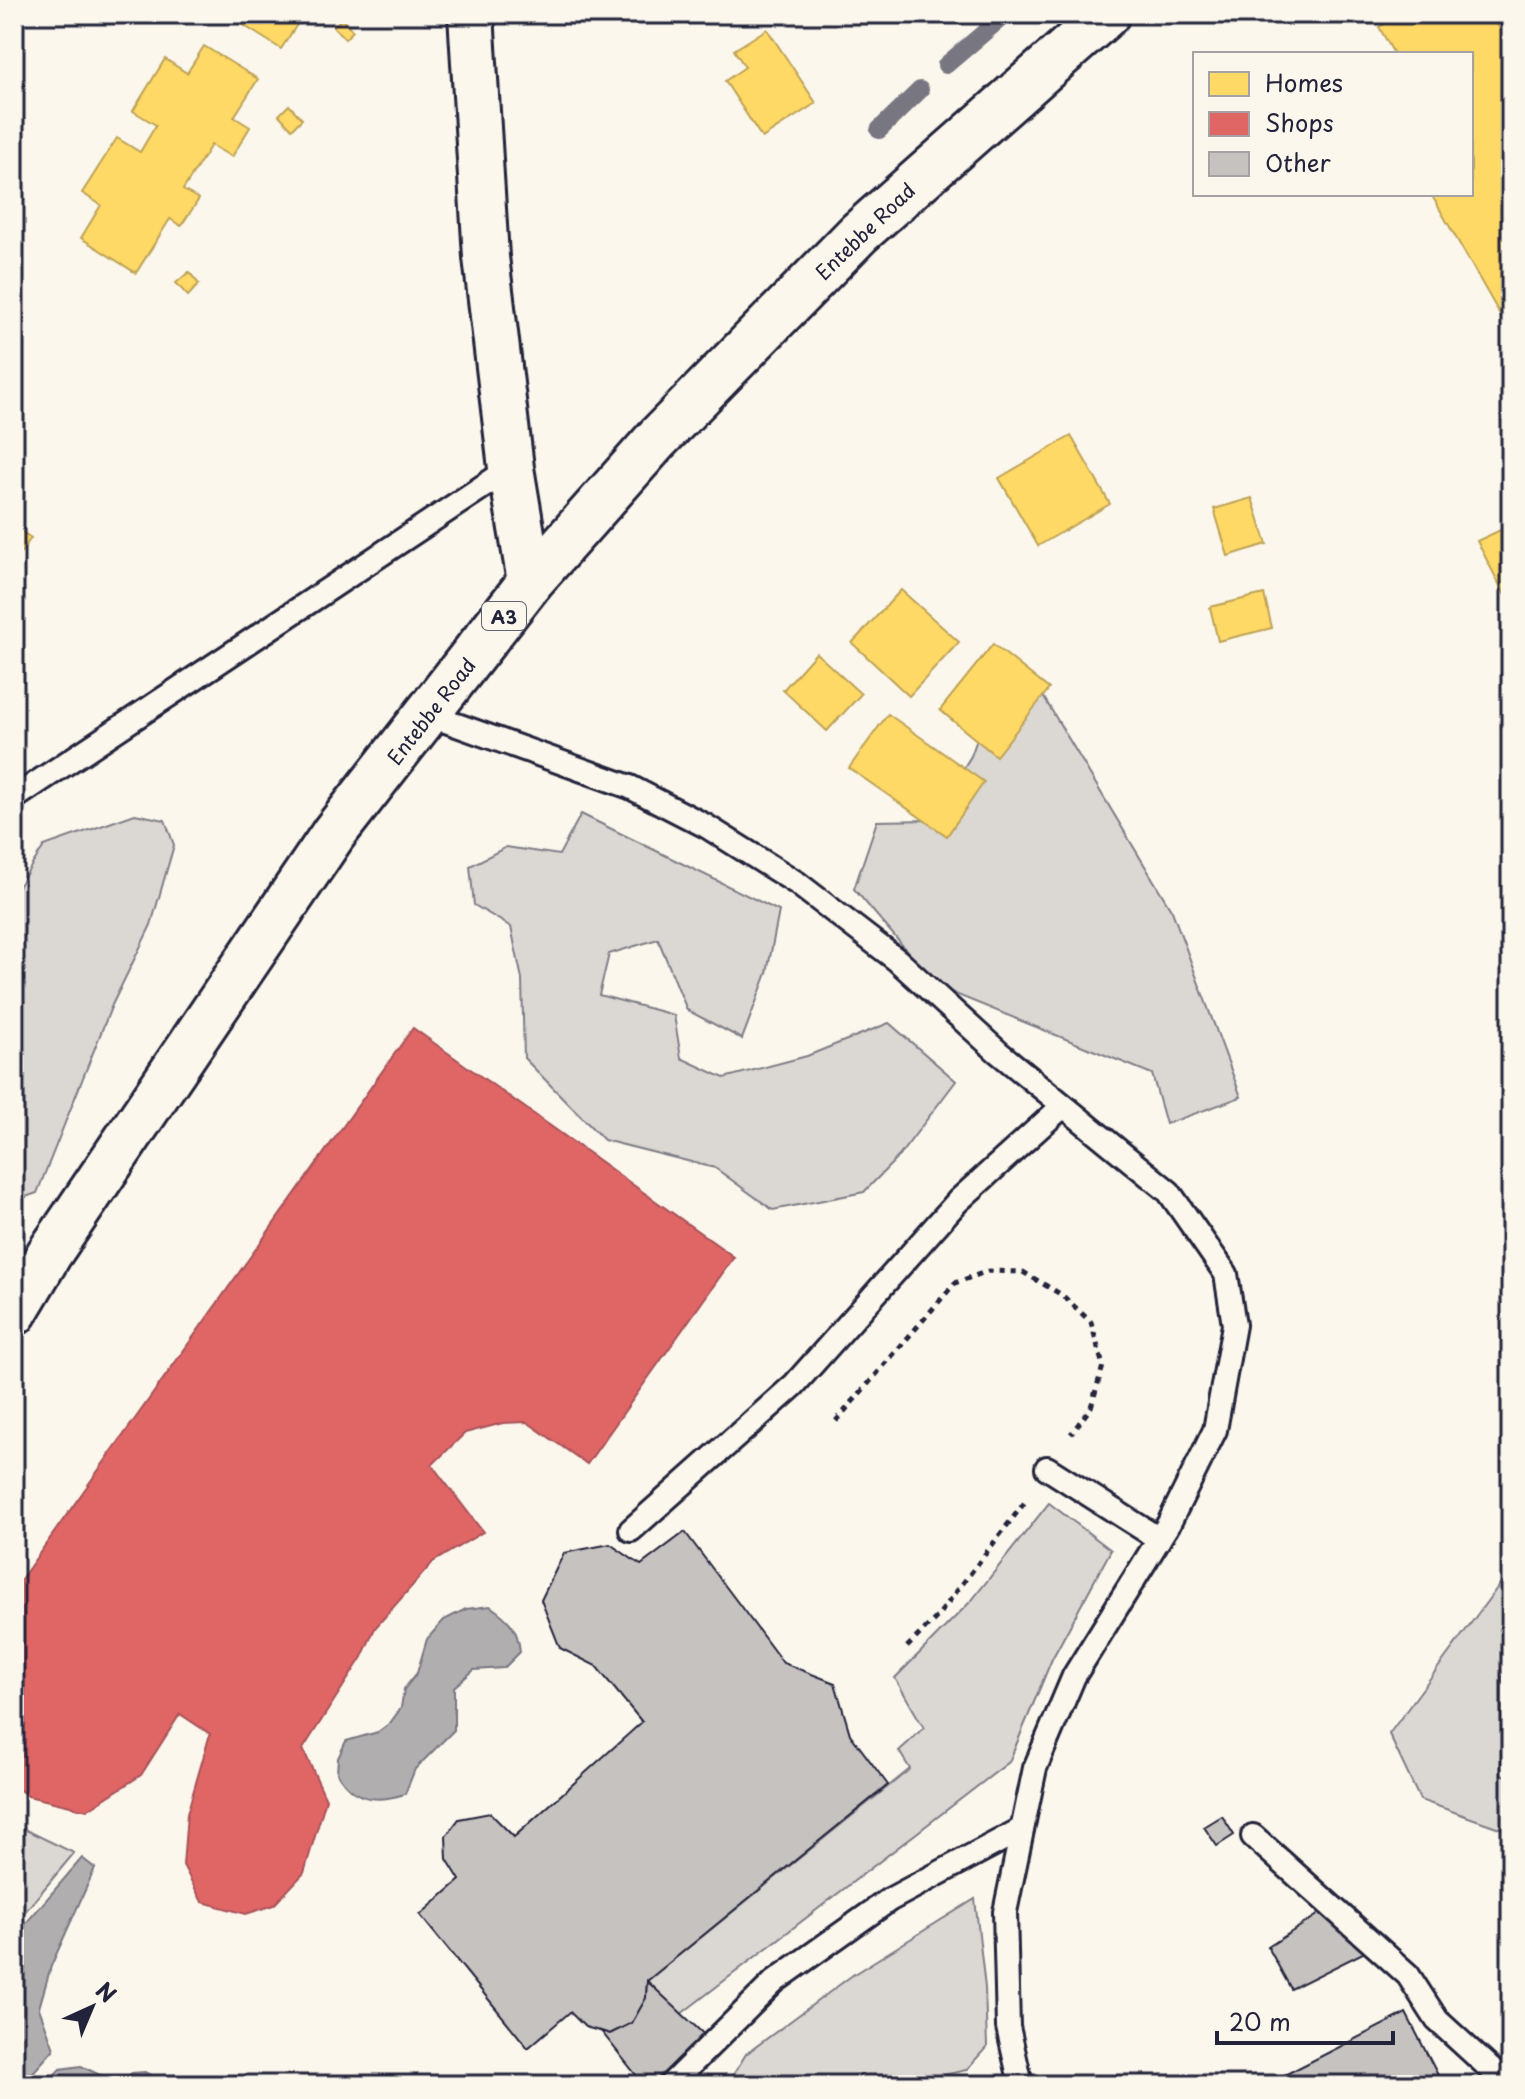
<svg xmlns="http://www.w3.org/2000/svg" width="1525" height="2099" viewBox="0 0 1525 2099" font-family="'Playpen Sans',sans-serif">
<rect width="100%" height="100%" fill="#fbf7ec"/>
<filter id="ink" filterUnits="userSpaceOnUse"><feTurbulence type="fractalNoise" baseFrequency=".0125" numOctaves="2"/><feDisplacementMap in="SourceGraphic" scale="16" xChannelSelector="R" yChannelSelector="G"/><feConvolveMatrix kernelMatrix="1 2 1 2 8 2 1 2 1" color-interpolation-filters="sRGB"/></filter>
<g filter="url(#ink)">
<g fill="#dbd8d3" stroke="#7e7d87" stroke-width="2">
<path d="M1037,686L1172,911L1241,1097L1166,1124L1152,1074L938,987L854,889L877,821L931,820L971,756L986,714Z"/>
<path d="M135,814L165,820L174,845L151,925L112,1005L37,1193L14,1201V893L44,846Z"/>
<path d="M581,814L779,911L767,973L742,1039L687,1010L658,939L609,954L599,995L674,1015L681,1058L724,1078L807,1056L889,1023L956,1081L899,1156L864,1192L773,1210L715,1168L604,1140L524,1058L522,979L511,927L474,905L470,866L506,847L559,855Z"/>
<path d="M1049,1503L1111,1550L1052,1659L1009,1762L681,2014L647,1981L910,1769L899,1751L924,1728L895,1678L972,1600Z"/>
<path d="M1511,1569V1668L1502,1677L1501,1774L1511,1778V1832L1420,1800L1389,1734Z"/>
<path d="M24,1829L74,1853L14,1925V1831Z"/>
<path d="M975,1899L985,1988L987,2047L966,2070L899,2085H727L746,2054L854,1974Z"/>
</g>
<g fill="#b1aeb0" stroke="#787681" stroke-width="2">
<path d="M490,1606C509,1619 518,1628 520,1652L504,1668L474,1670L454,1687V1730L415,1769L405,1794C376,1803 353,1801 337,1773L338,1758L346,1741L378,1732L390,1723L401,1708L404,1689L417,1673L427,1639L444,1620L466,1609Z"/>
<path d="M82,1858L95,1868L51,1966L39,2008L54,2049L22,2085H14V1937Z"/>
<path d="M81,2066L104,2077L100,2085H45L60,2069Z"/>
<path d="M145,2072L168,2085H116L132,2073Z"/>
</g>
<g fill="#ffd966" stroke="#bda259" stroke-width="2">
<path d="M226,14H304L281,49Z"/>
<path d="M1390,14H1491L1511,48L1510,332L1431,194H1471V54H1394L1379,27L1393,19Z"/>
<path d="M342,19L353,31L345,39L333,26Z"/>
<path d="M767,29L816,103L762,138L725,81L745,67L734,50Z"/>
<path d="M204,46L258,79L234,117L250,127L232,157L211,145L183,190L199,199L181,226L170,219L136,273L81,238L101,205L82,193L117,138L140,152L156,125L133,111L165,59L187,73Z"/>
<path d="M289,105L302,119L292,129L279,115Z"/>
<path d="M189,272L199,284L188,296L176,283Z"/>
<path d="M1071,436L1110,504L1038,546L999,478Z"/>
<path d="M1252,498L1267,544L1228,556L1214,509Z"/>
<path d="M1511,525V607L1477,541Z"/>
<path d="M14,526L31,538L14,562Z"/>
<path d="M901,590L959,642L909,696L852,643Z"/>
<path d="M1264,594L1272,628L1218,641L1210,607Z"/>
<path d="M993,644L1049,689L996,756L940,710Z"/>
<path d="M816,653L861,694L827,731L783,690Z"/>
<path d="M888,714L984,782L947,836L849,768Z"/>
</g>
<path fill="#e06666" stroke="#a75259" stroke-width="2" d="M413,1028L734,1257L587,1464L527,1422L503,1423L465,1433L432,1465L483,1532L433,1562L375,1628L362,1657L303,1749L326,1799L304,1873L274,1905L246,1914L202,1902L183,1865L187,1814L210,1734L180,1714L141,1775L87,1810L28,1796L14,1786V1589Z"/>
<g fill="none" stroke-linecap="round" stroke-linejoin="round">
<g stroke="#787681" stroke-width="18">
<path d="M946,65L1006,14"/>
<path d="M879,130L920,90"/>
</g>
</g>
<g fill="#c6c2c0" stroke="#22223b" stroke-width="2">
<path d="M685,1532L783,1663L835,1683L850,1734L888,1785L647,1981L646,2000L632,2023L610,2034L585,2027L570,2012L528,2048L420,1915L460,1880L447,1859L446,1836L459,1819L490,1813L514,1837L642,1722L596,1666L560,1648L541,1600L564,1553L610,1544L641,1565Z"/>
<path d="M1222,1816L1234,1835L1217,1846L1204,1827Z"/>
<path d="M1327,1909L1367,1951L1291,1989L1268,1947Z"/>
<path d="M647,1981L712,2042L664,2085H644L601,2031L610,2034L632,2023L646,1998Z"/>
<path d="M1406,2013L1443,2085H1265Z"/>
</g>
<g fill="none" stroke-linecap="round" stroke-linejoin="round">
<g stroke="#22223b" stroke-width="28">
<g id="lane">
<path d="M429,715L630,787L706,826L797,883L897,960L998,1052L1169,1192L1226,1274L1234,1325L1215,1430L1169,1523L1074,1676L1035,1768L1005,1912L1008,2027L1021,2085"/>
<path d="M14,798L511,468"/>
<path d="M1047,1468L1159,1539"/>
<path d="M631,1530L794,1385L958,1201L1063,1106"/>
<path d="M1253,1836L1408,1975L1437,2020L1508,2085"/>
<path d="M670,2085L775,1981L889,1900L1022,1829"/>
</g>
</g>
<g stroke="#22223b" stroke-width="50">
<path id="street" d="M471,14L486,257L511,468L530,582"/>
</g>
<g stroke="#22223b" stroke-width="50">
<path id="primary" d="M14,1313L49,1254L334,833L530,582L657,439L859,233L1107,14"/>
</g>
<g stroke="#22223b" stroke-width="5" stroke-dasharray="6 6" stroke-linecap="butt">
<path d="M836,1421L955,1283L988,1271L1023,1272L1062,1295L1091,1322L1103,1366L1091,1407L1071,1434"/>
<path d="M907,1647L937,1617L1025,1502"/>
</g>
<use href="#lane" stroke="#fbf7ec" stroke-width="22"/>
<use href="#street" stroke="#fbf7ec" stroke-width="44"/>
<use href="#primary" stroke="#fbf7ec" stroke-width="44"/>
</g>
</g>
<g text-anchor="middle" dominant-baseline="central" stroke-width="8" stroke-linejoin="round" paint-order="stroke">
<rect fill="#fbf7ec" stroke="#636270" stroke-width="2" x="482" y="602" width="44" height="28" rx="6"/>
<g font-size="18" font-weight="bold" fill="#22223b">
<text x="504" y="616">A3</text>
</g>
<g font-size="20" fill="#22223b" stroke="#fbf7ec">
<text transform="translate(865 231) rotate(-44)">Entebbe Road</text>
<text transform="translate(431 711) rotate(-52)">Entebbe Road</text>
</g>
</g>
<rect width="1525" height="2099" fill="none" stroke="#fbf7ec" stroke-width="48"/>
<rect x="24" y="24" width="1477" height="2051" fill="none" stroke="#22223b" stroke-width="3" filter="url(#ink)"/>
<rect x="1193" y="52" width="280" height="144" fill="#fbf7ec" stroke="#a4a2a5" stroke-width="2"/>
<rect x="1209" y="72" width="40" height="24" fill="#ffd966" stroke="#a4a2a5" stroke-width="2"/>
<text x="1265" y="92" font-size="24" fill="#22223b">Homes</text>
<rect x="1209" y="112" width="40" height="24" fill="#e06666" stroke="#a4a2a5" stroke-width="2"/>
<text x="1265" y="132" font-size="24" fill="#22223b">Shops</text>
<rect x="1209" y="152" width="40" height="24" fill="#c6c2c0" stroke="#a4a2a5" stroke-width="2"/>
<text x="1265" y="172" font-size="24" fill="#22223b">Other</text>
<g transform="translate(92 2007) rotate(44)" stroke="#fbf7ec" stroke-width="6" paint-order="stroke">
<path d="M0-6L14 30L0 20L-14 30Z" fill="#22223b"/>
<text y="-12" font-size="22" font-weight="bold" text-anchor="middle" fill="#22223b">N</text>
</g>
<path d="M1217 2031v12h176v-12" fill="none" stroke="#22223b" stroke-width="4"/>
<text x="1229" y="2031" font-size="24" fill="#22223b" stroke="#fbf7ec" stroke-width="6" paint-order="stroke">20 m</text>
</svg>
